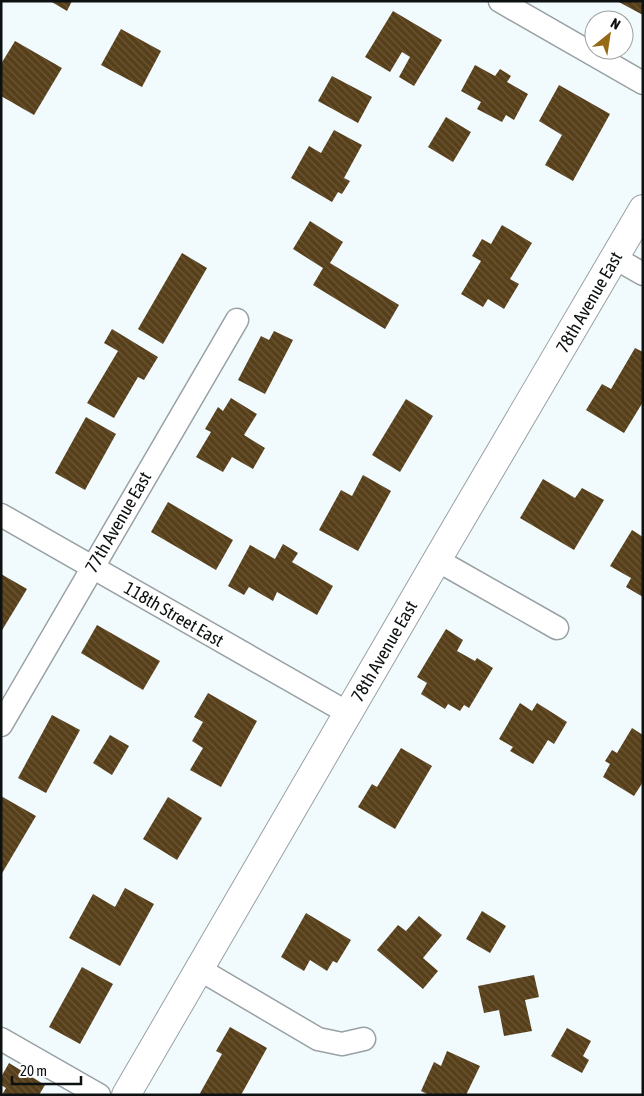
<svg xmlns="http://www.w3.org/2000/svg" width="644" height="1096" viewBox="0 0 644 1096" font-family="'Asap Condensed',sans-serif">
<defs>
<pattern id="building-back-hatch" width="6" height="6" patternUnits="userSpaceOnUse" patternTransform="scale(1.25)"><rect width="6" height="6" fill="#573f19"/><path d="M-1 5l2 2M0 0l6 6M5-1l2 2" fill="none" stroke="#6a5739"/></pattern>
</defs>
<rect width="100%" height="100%" fill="#f1fafd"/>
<g fill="url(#building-back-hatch)">
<path d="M50,1H72L67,11Z"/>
<path d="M617,1H643V15Z"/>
<path d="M393,11L442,40L414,86L399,77L410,57L402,52L390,72L365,57Z"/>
<path d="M121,29L161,51L142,87L101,65Z"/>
<path d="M15,41L62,68L34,115L1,96V64Z"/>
<path d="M475,65L495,76L500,69L511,76L507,82L528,94L514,120L506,115L502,122L477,109L481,102L461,91Z"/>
<path d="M332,76L372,97L358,123L318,101Z"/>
<path d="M559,85L610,114L573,181L545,165L562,135L539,121Z"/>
<path d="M446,117L471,132L453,162L428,147Z"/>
<path d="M334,130L362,145L344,178L350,181L342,194L338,192L332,202L291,178L309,146L321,153Z"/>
<path d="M310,221L343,242L330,263L399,305L385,329L313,285L323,268L293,249Z"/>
<path d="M502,225L532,243L510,279L519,284L504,309L488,299L483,307L461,294L481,261L472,256L482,239L491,244Z"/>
<path d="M182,253L207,268L163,344L138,329Z"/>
<path d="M112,329L158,357L144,380L138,377L114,418L87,403L118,351L104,343Z"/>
<path d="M274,331L293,340L265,394L238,380L261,336L269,340Z"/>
<path d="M635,348L643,352V402L624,433L586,410L602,384L611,389Z"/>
<path d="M231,398L257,414L244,435L265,448L253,469L232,457L223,472L196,457L211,432L205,429L218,407L223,411Z"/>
<path d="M406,399L433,416L400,472L372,455Z"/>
<path d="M86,417L116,434L85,490L55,473Z"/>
<path d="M363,475L391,491L358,551L319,530L341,490L352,496Z"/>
<path d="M543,479L575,498L582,488L604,500L574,550L520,518Z"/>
<path d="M168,502L233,540L216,570L151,532Z"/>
<path d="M632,530L643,537V597L626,587L631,578L610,566Z"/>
<path d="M283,544L298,553L292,562L333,586L317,615L277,592L273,601L249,587L244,595L228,586L250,545L275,559Z"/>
<path d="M1,574L27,589L1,632Z"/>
<path d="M97,625L160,661L143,690L81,653Z"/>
<path d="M446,629L463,640L457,651L475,661L477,658L493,668L469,708L464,705L460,711L448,704L445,709L421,694L427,683L417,677Z"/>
<path d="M208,693L257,721L221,787L190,770L203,748L192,741L203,722L194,717Z"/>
<path d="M520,703L532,711L537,703L567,722L554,744L548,740L533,764L510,751L513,747L499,739Z"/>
<path d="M52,715L80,730L46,793L18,778Z"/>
<path d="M632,728L643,735V782L634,796L603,777L610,764L605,761L612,750L617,753Z"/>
<path d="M110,735L129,746L112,775L93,763Z"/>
<path d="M401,748L432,766L395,829L358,807L372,784L377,787Z"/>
<path d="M1,796L36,816L1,875Z"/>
<path d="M168,797L202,818L177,860L143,839Z"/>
<path d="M125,888L154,904L120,966L69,938L93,894L115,907Z"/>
<path d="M482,911L506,926L490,953L466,939Z"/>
<path d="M306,913L351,940L337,963L333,961L327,971L310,960L304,971L281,957Z"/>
<path d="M419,916L442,935L423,958L438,971L423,989L377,950L398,925L406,931Z"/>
<path d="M82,967L113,984L80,1044L49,1027Z"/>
<path d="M534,975L539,997L525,1000L532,1031L504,1036L499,1010L484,1013L478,986Z"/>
<path d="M230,1027L267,1048L241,1095H199L222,1054L216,1051Z"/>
<path d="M567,1028L591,1041L583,1056L589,1060L582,1073L551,1056Z"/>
<path d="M447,1051L480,1066L466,1095H429L421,1091L434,1062L441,1066Z"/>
<path d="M9,1063L45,1085L39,1095H2L6,1088L1,1085V1077Z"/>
</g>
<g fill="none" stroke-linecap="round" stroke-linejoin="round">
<g stroke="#99a1a4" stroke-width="25">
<g id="street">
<path d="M500,1L643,83"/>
<path d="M615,258L643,274"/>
<path d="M1,515L348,713"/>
<path d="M437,560L557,628"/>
<path d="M1,725L237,320"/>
<path d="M199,969L318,1039L342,1044L364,1039"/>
<path d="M1,1039L99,1095"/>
</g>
</g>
<g stroke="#99a1a4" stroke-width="30">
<path id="secondary" d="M126,1095L437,560L643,209"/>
</g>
<use href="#street" stroke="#fff" stroke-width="22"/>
<use href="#secondary" stroke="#fff" stroke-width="28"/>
</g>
<g text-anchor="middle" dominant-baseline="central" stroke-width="5" stroke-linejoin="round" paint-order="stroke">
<g font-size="18" fill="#0e1112" stroke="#fff">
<text transform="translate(589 302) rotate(-60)">78th Avenue East</text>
<text transform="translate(118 522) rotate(-60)">77th Avenue East</text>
<text transform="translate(174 614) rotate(30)">118th Street East</text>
<text transform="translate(384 651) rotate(-60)">78th Avenue East</text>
</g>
</g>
<rect width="644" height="1096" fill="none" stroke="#0e1112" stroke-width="5"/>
<g transform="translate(609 35) rotate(30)"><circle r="24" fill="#ffffff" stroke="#9fa0a0"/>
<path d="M0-4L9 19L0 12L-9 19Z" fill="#966917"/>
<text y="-8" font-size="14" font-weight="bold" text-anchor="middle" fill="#0e1112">N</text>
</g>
<path d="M12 1076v8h69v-8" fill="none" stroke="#0e1112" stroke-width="2.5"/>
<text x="20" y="1076" font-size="15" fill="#0e1112" stroke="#ffffff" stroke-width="4" paint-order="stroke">20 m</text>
</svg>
